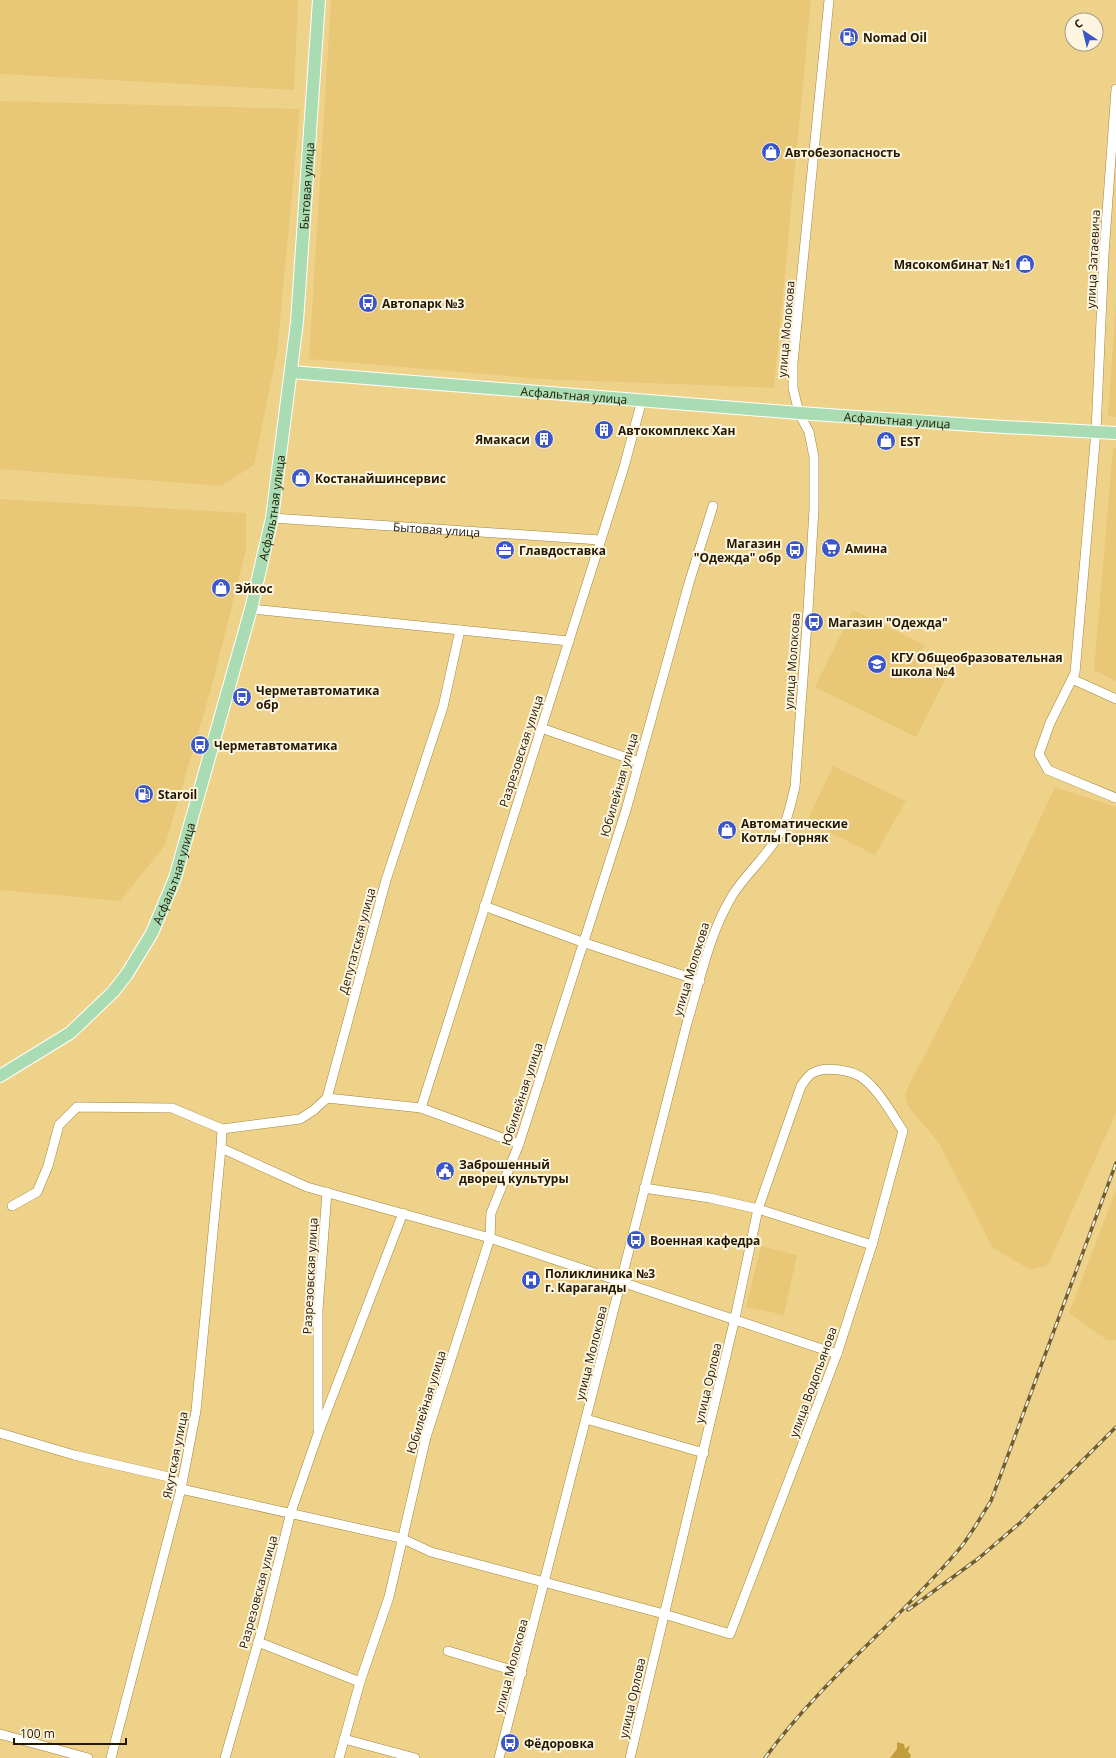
<svg xmlns="http://www.w3.org/2000/svg" width="1116" height="1758" viewBox="0 0 1116 1758" font-family="'Open Sans',sans-serif">
<rect width="100%" height="100%" fill="#efd28a"/>
<g fill="#e8c877">
<path d="M0,0H298L294,90L0,74Z"/>
<path d="M331,0H811L774,388L541,379L309,359Z"/>
<path d="M0,101L300,109L277,353L254,465L221,486L0,469Z"/>
<path d="M1116,302V417L1108,416Z"/>
<path d="M1113,448H1116V681L1094,670Z"/>
<path d="M0,499L246,513V550L211,689L165,845L120,901L0,890Z"/>
<path d="M853,610L925,645L916,664L946,678L916,737L815,687Z"/>
<path d="M833,766L906,801L875,855L807,821Z"/>
<path d="M1055,787L1116,807V1113L1048,1265L1030,1270L992,1247L939,1143L908,1106L905,1093L973,961Z"/>
<path d="M1116,1190V1340H1107L1069,1313Z"/>
<path d="M761,1246L797,1255L784,1315L746,1307Z"/>
</g>
<path fill="#c19d3b" d="M897,1742L904,1744L905,1749L910,1745L908,1752L911,1755L910,1758H890L897,1749Z"/>
<g fill="none" stroke-linecap="round" stroke-linejoin="round">
<g stroke="#a1863f" stroke-width="10">
<g id="minor">
<path d="M1116,89L1104,254L1096,431L1075,673L1050,723L1039,754L1048,770L1116,798"/>
<path id="s1" d="M272,518L600,540"/>
<path d="M251,609L569,641"/>
<path d="M1072,679L1116,699"/>
<path d="M541,728L639,762"/>
<path d="M484,906L582,942L700,981"/>
<path d="M327,1098L421,1108L519,1144"/>
<path d="M421,1108L624,467L642,400"/>
<path d="M222,1129L221,1148L307,1187L490,1238L837,1354"/>
<path d="M644,1188L710,1198L758,1209L872,1245"/>
<path d="M12,1206L37,1192L48,1166L59,1125L77,1107L172,1108L222,1129L300,1119L314,1110L327,1098L386,880L443,707L460,630"/>
<path d="M586,1419L704,1453"/>
<path d="M318,1429V1310L327,1192"/>
<path d="M0,1433L74,1455L173,1478L181,1489L401,1538L431,1552L664,1614L730,1634L837,1354L872,1245L903,1131C892,1114 880,1092 864,1079C853,1070 823,1065 811,1074C807,1077 804,1082 801,1086L758,1209L735,1318L630,1758"/>
<path d="M258,1642L360,1682"/>
<path d="M448,1651L522,1673"/>
<path d="M0,1734L88,1758"/>
<path d="M344,1739L415,1758"/>
<path d="M111,1758L181,1489L196,1411L221,1148"/>
<path d="M225,1758L262,1629L291,1512L318,1434L403,1213"/>
<path d="M339,1758L360,1682L389,1597L426,1437L490,1238L491,1213L519,1144L626,810L689,583L713,506"/>
<path d="M499,1758L687,1023C700,981 709,934 732,896C746,873 769,855 781,831C789,817 791,802 795,787L808,610L814,509V457L809,432L799,413L793,388V363L829,0"/>
</g>
</g>
<g stroke="#fff" stroke-width="14">
<g id="major">
<path id="s2" d="M291,372L799,413L987,426L1116,433"/>
<path id="s3" d="M0,1076L70,1033L113,992L127,974L152,933L175,878L251,609L272,518L297,322L319,0"/>
</g>
</g>
<use href="#minor" stroke="#fff" stroke-width="9"/>
<use href="#major" stroke="#aadcb3" stroke-width="12"/>
<g stroke="#6f5e34" stroke-width="3.5">
<g id="rail">
<path d="M908,1610L979,1558L1021,1522L1116,1427"/>
<path d="M765,1758C822,1680 899,1621 961,1547C972,1533 981,1516 991,1501L1116,1163"/>
</g>
</g>
<use href="#rail" stroke="#fef5e1" stroke-width="2" stroke-dasharray="6" stroke-linecap="butt"/>
</g>
<defs>
<g id="fuel-disc" transform="scale(1)"><circle r="9.5" fill="#3a56c8" stroke="#fef5e1"/><path d="M-5.5-6h7V0h2V4h1.3V-2.5L3-4.5l.8-.8L6-3V5H2.5V1h-1V6h-7ZM-4.2-4.7v3.2H.2V-4.7Z" fill="#fff"/></g>
<g id="shop-disc" transform="scale(1)"><circle r="9.5" fill="#3a56c8" stroke="#fef5e1"/><path d="M-5-2.5h2.3a2.7 3.5 0 0 1 5.4 0H5L5.5 6h-11ZM-1.5-2.5h3a1.5 2.3 0 0 0-3 0Z" fill="#fff"/></g>
<g id="bus-disc" transform="scale(1)"><circle r="9.5" fill="#3a56c8" stroke="#fef5e1"/><path d="M-5-6H5V4H4V6H2V4H-2V6H-4V4H-5ZM-3.5-4V0h7V-4ZM-3.5 1.2v1.5H-2V1.2ZM2 1.2v1.5H3.5V1.2Z" fill="#fff"/></g>
<g id="building-disc" transform="scale(1)"><circle r="9.5" fill="#3a56c8" stroke="#fef5e1"/><path d="M-4-6H4V6H1V3H-1V6H-4ZM-2.5-4.3h1.7v1.8h-1.7ZM.8-4.3h1.7v1.8H.8ZM-2.5-1h1.7V.8h-1.7ZM.8-1h1.7V.8H.8Z" fill="#fff"/></g>
<g id="supermarket-disc" transform="scale(1)"><circle r="9.5" fill="#3a56c8" stroke="#fef5e1"/><path d="M-6-5.5h2.5l.6 2H6L4.5 2H-2.5L-4.4-4H-6ZM-1.5 3.2a1.3 1.3 0 1 0 .1 0ZM3 3.2a1.3 1.3 0 1 0 .1 0Z" fill="#fff"/></g>
<g id="office-disc" transform="scale(1)"><circle r="9.5" fill="#3a56c8" stroke="#fef5e1"/><path d="M-6-3h4V-5.5h4V-3h4V5H-6ZM-1-4.5V-3h2v-1.5ZM-6 0V1H6V0Z" fill="#fff"/></g>
<g id="school-disc" transform="scale(1)"><circle r="9.5" fill="#3a56c8" stroke="#fef5e1"/><path d="M0-5L7-2L0 1L-7-2ZM-4 1L0 2.5L4 1V4Q0 6-4 4Z" fill="#fff"/></g>
<g id="civic-disc" transform="scale(1)"><circle r="9.5" fill="#3a56c8" stroke="#fef5e1"/><path d="M-.6-6.5H3V-4.5H.6V-3L4-1V1h2V6H-6V1h2V-1L-.6-3ZM-1.2 2.5V6h2.4V2.5Z" fill="#fff"/></g>
<g id="hospital-disc" transform="scale(1)"><circle r="9.5" fill="#3a56c8" stroke="#fef5e1"/><path d="M-5-5h3v3.5h4V-5h3V5h-3V1.5h-4V5h-3Z" fill="#fff"/></g>
</defs>
<g fill-rule="evenodd">
<use href="#fuel-disc" x="849" y="37"/>
<use href="#shop-disc" x="771" y="152"/>
<use href="#shop-disc" x="1025" y="264"/>
<use href="#bus-disc" x="368" y="303"/>
<use href="#building-disc" x="604" y="430"/>
<use href="#building-disc" x="544" y="439"/>
<use href="#shop-disc" x="886" y="441"/>
<use href="#shop-disc" x="301" y="478"/>
<use href="#supermarket-disc" x="831" y="548"/>
<use href="#office-disc" x="505" y="550"/>
<use href="#bus-disc" x="795" y="550"/>
<use href="#shop-disc" x="221" y="588"/>
<use href="#bus-disc" x="814" y="622"/>
<use href="#school-disc" x="877" y="664"/>
<use href="#bus-disc" x="242" y="697"/>
<use href="#bus-disc" x="200" y="745"/>
<use href="#fuel-disc" x="144" y="794"/>
<use href="#shop-disc" x="727" y="830"/>
<use href="#civic-disc" x="445" y="1171"/>
<use href="#bus-disc" x="636" y="1240"/>
<use href="#hospital-disc" x="531" y="1280"/>
<use href="#bus-disc" x="510" y="1743"/>
</g>
<g text-anchor="middle" dominant-baseline="central" stroke-width="4" stroke-linejoin="round" paint-order="stroke">
<g font-size="12" font-weight="bold" fill="#221800" stroke="#fef5e1" text-anchor="start">
<text x="863" y="37">Nomad Oil</text>
<text x="785" y="152">Автобезопасность</text>
<text x="1011" y="264" text-anchor="end">Мясокомбинат №1</text>
<text x="382" y="303">Автопарк №3</text>
<text x="618" y="430">Автокомплекс Хан</text>
<text x="530" y="439" text-anchor="end">Ямакаси</text>
<text x="900" y="441">EST</text>
<text x="315" y="478">Костанайшинсервис</text>
<text x="781" y="543" text-anchor="end">Магазин<tspan x="781" dy="14">"Одежда" обр</tspan></text>
<text x="845" y="548">Амина</text>
<text x="519" y="550">Главдоставка</text>
<text x="235" y="588">Эйкос</text>
<text x="828" y="622">Магазин "Одежда"</text>
<text x="891" y="657">КГУ Общеобразовательная<tspan x="891" dy="14">школа №4</tspan></text>
<text x="256" y="690">Черметавтоматика<tspan x="256" dy="14">обр</tspan></text>
<text x="214" y="745">Черметавтоматика</text>
<text x="158" y="794">Staroil</text>
<text x="741" y="823">Автоматические<tspan x="741" dy="14">Котлы Горняк</tspan></text>
<text x="459" y="1164">Заброшенный<tspan x="459" dy="14">дворец культуры</tspan></text>
<text x="650" y="1240">Военная кафедра</text>
<text x="545" y="1273">Поликлиника №3<tspan x="545" dy="14">г. Караганды</tspan></text>
<text x="524" y="1743">Фёдоровка</text>
</g>
<g font-size="12" fill="#221800" stroke="#fef5e1">
<text stroke="none"><textPath href="#s3" startOffset="979">Бытовая улица</textPath></text>
<text transform="translate(1093 259) rotate(-87)">улица Затаевича</text>
<text transform="translate(786 329) rotate(-85)">улица Молокова</text>
<text stroke="none"><textPath href="#s2" startOffset="284">Асфальтная улица</textPath></text>
<text stroke="none"><textPath href="#s2" startOffset="608">Асфальтная улица</textPath></text>
<text stroke="none"><textPath href="#s3" startOffset="655">Асфальтная улица</textPath></text>
<text stroke="none"><textPath href="#s1" startOffset="165">Бытовая улица</textPath></text>
<text transform="translate(792 661) rotate(-86)">улица Молокова</text>
<text transform="translate(521 751) rotate(-72)">Разрезовская улица</text>
<text transform="translate(619 785) rotate(-74)">Юбилейная улица</text>
<text stroke="none"><textPath href="#s3" startOffset="276">Асфальтная улица</textPath></text>
<text transform="translate(357 941) rotate(-75)">Депутатская улица</text>
<text transform="translate(691 969) rotate(-73)">улица Молокова</text>
<text transform="translate(522 1094) rotate(-72)">Юбилейная улица</text>
<text transform="translate(310 1276) rotate(-87)">Разрезовская улица</text>
<text transform="translate(591 1353) rotate(-76)">улица Молокова</text>
<text transform="translate(813 1382) rotate(-70)">улица Водопьянова</text>
<text transform="translate(708 1383) rotate(-77)">улица Орлова</text>
<text transform="translate(426 1402) rotate(-73)">Юбилейная улица</text>
<text transform="translate(175 1455) rotate(-79)">Якутская улица</text>
<text transform="translate(258 1592) rotate(-75)">Разрезовская улица</text>
<text transform="translate(511 1666) rotate(-75)">улица Молокова</text>
<text transform="translate(632 1698) rotate(-77)">улица Орлова</text>
</g>
</g>
<g transform="translate(1084 32) rotate(325)"><circle r="19" fill="#fef5e1" stroke="#a69d87"/>
<path d="M0-3L7 15L0 10L-7 15Z" fill="#3a56c8"/>
<text y="-6" font-size="11" font-weight="bold" text-anchor="middle" fill="#221800">С</text>
</g>
<path d="M14 1738v6h112v-6" fill="none" stroke="#221800" stroke-width="2"/>
<text x="20" y="1738" font-size="12" fill="#221800" stroke="#fef5e1" stroke-width="3" paint-order="stroke">100 m</text>
</svg>
